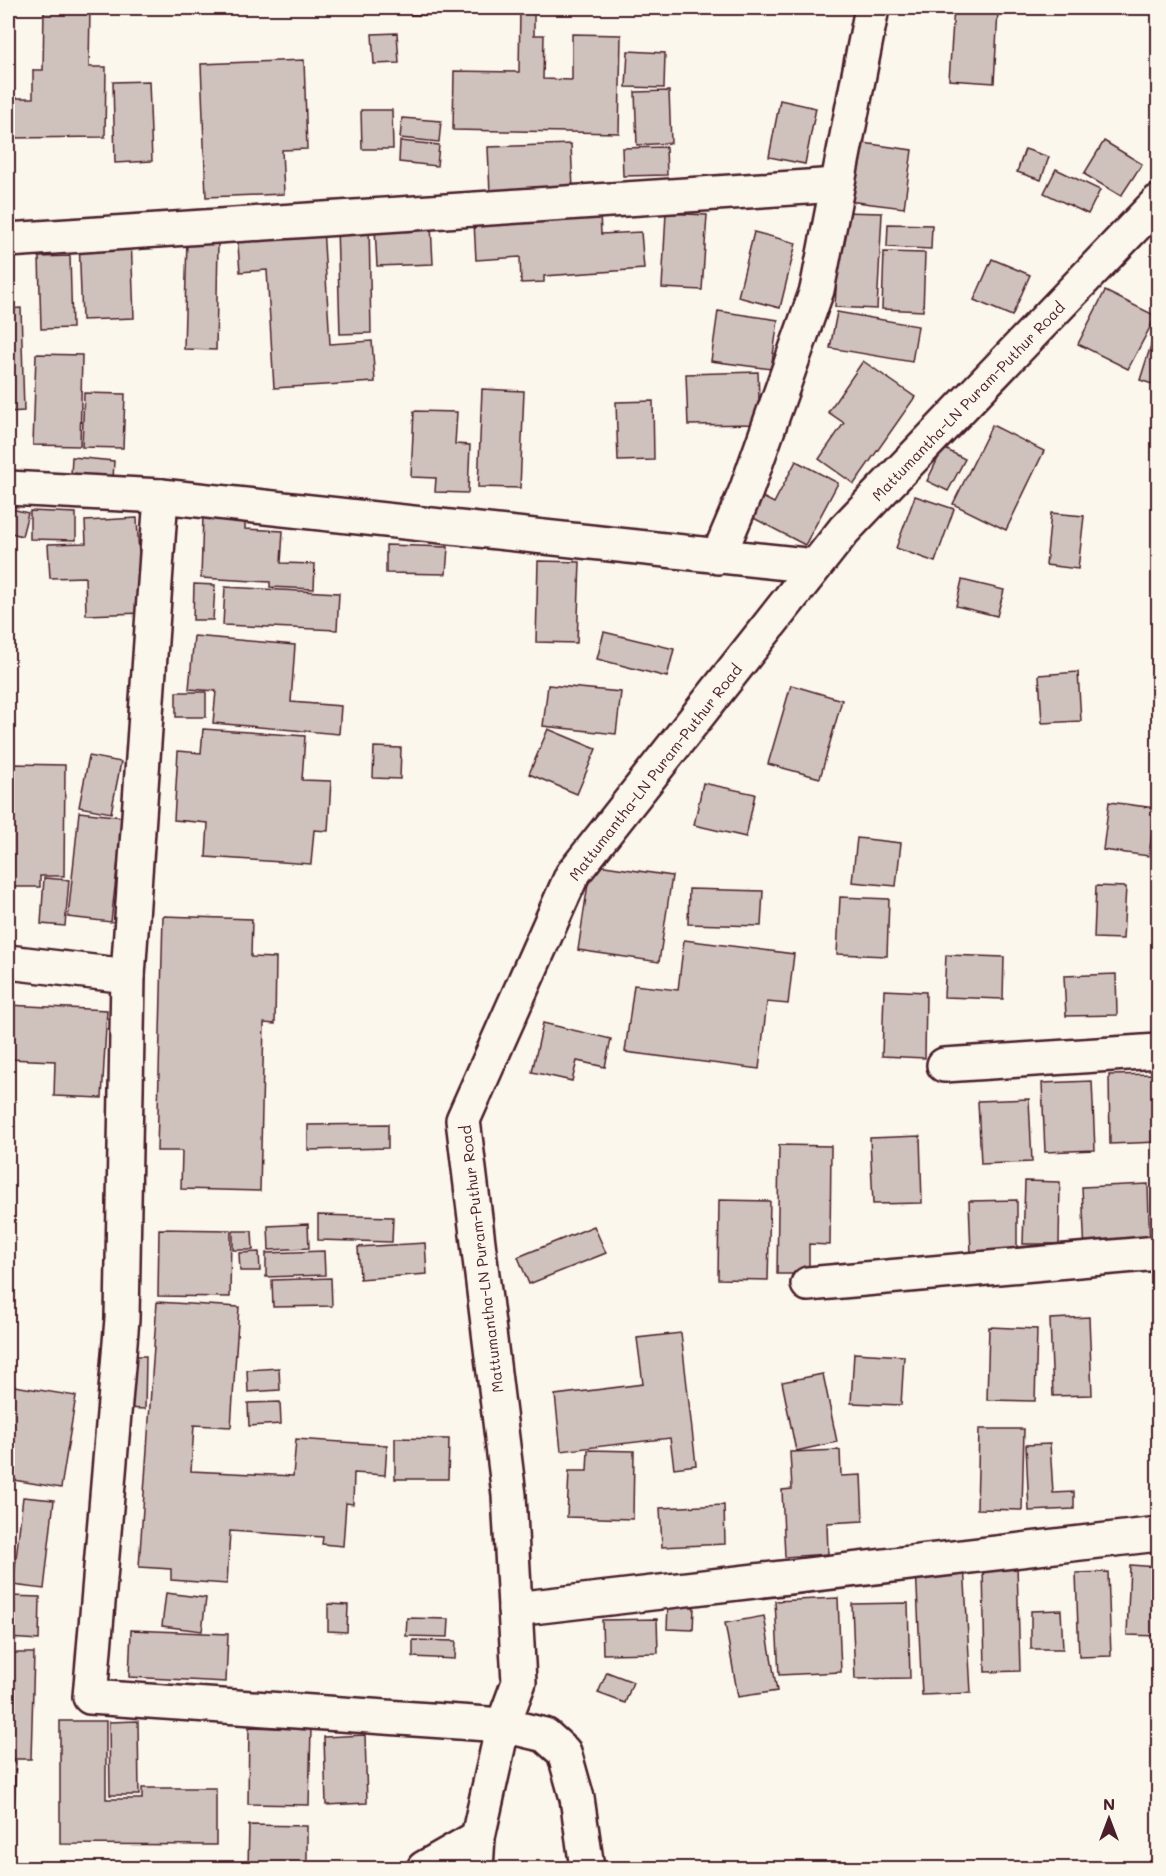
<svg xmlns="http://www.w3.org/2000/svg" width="1166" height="1876" viewBox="0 0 1166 1876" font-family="Mali,sans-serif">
<rect width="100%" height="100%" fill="#fbf7ec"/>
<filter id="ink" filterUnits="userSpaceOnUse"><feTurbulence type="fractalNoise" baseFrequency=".0167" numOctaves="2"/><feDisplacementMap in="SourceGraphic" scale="12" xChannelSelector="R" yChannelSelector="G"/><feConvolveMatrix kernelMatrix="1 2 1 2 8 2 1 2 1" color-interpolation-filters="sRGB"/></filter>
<g filter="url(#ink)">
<g fill="#cfc2bc" stroke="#4a1f2b" stroke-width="1.5">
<path d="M44,8H90L89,67H106L105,137L8,138V98H33V70H43Z"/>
<path d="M412,8H437V15H411Z"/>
<path d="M954,8L998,11L994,83L949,80Z"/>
<path d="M520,9L534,10V35H544L543,79L572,80V34L621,35L619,133L453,130L454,71L519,72Z"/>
<path d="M397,33L399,63L374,64L372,34Z"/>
<path d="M628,51L665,53L664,88L626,87Z"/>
<path d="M304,60L307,149L282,150L284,194L206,197L201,64Z"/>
<path d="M149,81L152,161L115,163L113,82Z"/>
<path d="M669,91L671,143L637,145L635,92Z"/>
<path d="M780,100L816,108L805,164L769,157Z"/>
<path d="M361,110H392L393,149H362Z"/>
<path d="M402,118L441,121L439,142L400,138Z"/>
<path d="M400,141L439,145L437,166L399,162Z"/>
<path d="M1104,141L1142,164L1121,196L1084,174Z"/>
<path d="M856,142L912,150L904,208L848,201Z"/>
<path d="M571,144L573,190L490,194L488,147Z"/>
<path d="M666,147L667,175L623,176L622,148Z"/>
<path d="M1025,149L1049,157L1041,180L1017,172Z"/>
<path d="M1056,169L1100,190L1088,214L1044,193Z"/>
<path d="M840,212L882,213L877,309L835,307Z"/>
<path d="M600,213L601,234L641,232L644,269L544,276V282L521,283L520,257L476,260L474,222Z"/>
<path d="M666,213L707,215L702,290L662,288Z"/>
<path d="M369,224L371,333L340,334L337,225Z"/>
<path d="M888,224L932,225L931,249L887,247Z"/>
<path d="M431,225L433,264L377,266L375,228Z"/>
<path d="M323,227L330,344L372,341L375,382L274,388L267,270L240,272L237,232Z"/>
<path d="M754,232L796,243L780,308L738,297Z"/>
<path d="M131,237L134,318L82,320L79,239Z"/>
<path d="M187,240L218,242L216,350L184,349Z"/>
<path d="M884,252L925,253L923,311L882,309Z"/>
<path d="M70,256L72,328L41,329L39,257Z"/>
<path d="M992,259L1030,275L1012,316L974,300Z"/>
<path d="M1105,291L1156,316L1128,369L1078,344Z"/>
<path d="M21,308L24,411L8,412V309Z"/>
<path d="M718,311L778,320L771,369L711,361Z"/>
<path d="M837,312L918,326L912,362L830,348Z"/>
<path d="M1152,342L1158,344V386L1140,380Z"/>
<path d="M36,354L82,355L80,446L33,445Z"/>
<path d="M863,361L915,397L854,484L819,459L844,423L828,412Z"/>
<path d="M758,372L760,424L688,425L686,374Z"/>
<path d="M482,389L524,391L520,488L478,487Z"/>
<path d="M84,393L125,394L123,448L82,447Z"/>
<path d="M653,401L654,460L618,461L616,402Z"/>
<path d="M414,411L457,412L455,444L470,445L468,493L435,492L436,478L411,477Z"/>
<path d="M992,425L1044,451L1006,530L953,504Z"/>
<path d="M943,448L965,459L948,491L927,481Z"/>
<path d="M72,457L114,461L113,480L71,475Z"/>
<path d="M796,461L838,483L805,545L742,512L753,492L774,503Z"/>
<path d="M915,496L954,509L935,562L896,548Z"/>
<path d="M8,508L28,513L22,536L8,532Z"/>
<path d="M30,511L76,513V540L30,539Z"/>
<path d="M1051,513L1084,516L1078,569L1046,565Z"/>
<path d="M203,516L245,518V529L283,531L281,563L315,564L314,589L270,587V582L201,578Z"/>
<path d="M137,518L142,613L86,615L85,577L50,578L48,544L86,543L85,521Z"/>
<path d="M386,545L448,547L446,574L386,573Z"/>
<path d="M538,561L580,562L577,643L536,642Z"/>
<path d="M962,580L1004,590L997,616L956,606Z"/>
<path d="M194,584L215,585L213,620H193Z"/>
<path d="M225,587L339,593L337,630L223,625Z"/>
<path d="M604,632L674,649L667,677L597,659Z"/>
<path d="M194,636L295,645L291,702L341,706L339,734L213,723L216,691L189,689Z"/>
<path d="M1078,672L1081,721L1042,723L1039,675Z"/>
<path d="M548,685L621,692L616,734L543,726Z"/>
<path d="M791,685L842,700L820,778L768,764Z"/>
<rect x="176" y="692" width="30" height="25"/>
<path d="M203,729L305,736L302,780L331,781L328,831L314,830L311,864L206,857L208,823L174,820L178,751L201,753Z"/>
<path d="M548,729L596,749L577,794L529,774Z"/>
<path d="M374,747L401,748L400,779L373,778Z"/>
<path d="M89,756L121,762L111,813L79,807Z"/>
<path d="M11,764L65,765L64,876H40V887H10Z"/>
<path d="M703,783L755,794L746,837L694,825Z"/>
<path d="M1109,802L1155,808L1149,856L1103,850Z"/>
<path d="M79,812L123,817L111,922L68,917Z"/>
<path d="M857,838L901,843L896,886L852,882Z"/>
<path d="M591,864L672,876L659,962L578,950Z"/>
<path d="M44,878L69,880L65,926L41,924Z"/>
<path d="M1096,886L1126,887L1123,939L1094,938Z"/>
<path d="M689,889L763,891L761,926L688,924Z"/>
<path d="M840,897L889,899L887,956L837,954Z"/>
<path d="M163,916L252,919L251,957L276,958L275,1024L264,1023L260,1191L181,1189L182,1151H157Z"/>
<path d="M684,940L794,954L788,1004L767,1002L759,1069L625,1052L634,985L678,990Z"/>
<path d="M946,955L1004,957L1003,999L944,997Z"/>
<path d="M1116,974L1117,1015L1066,1016L1064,976Z"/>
<path d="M884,990L926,992L925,1058L882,1056Z"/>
<path d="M8,1005L107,1010L102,1098L54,1096L55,1061L8,1059Z"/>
<path d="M543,1023L611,1039L605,1067L577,1061L572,1081L532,1072Z"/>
<path d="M1158,1074V1142L1110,1144L1109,1075Z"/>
<path d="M1092,1081L1095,1150L1045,1152L1042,1083Z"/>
<path d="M1029,1099L1032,1162L981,1164L978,1101Z"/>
<path d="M388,1124V1148L308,1150V1125Z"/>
<path d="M920,1136L922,1203L873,1204L870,1138Z"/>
<path d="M779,1145L831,1146L830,1245L809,1244V1274H777Z"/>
<path d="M1025,1181L1060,1182L1059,1244H1023Z"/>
<path d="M1148,1184L1150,1252L1085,1254L1082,1187Z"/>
<path d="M719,1200L770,1201L768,1280L718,1279Z"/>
<path d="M1017,1200V1253L971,1254L969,1201Z"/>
<path d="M318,1215L393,1217L392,1242L318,1240Z"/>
<path d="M308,1224L309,1248L269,1250L268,1226Z"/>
<path d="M594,1226L606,1253L529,1284L518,1257Z"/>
<path d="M159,1229L231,1230L230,1297L158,1296Z"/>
<path d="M233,1231H252L253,1250H233Z"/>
<path d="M425,1243L427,1274L360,1279L358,1247Z"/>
<path d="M324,1251L325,1275L266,1277V1253Z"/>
<path d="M259,1252L260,1271H240L239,1253Z"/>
<path d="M331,1278L332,1306L273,1307L272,1280Z"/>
<path d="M157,1302L239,1307L231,1427L194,1425L191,1471L293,1476L296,1439L387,1445L385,1475L354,1473L353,1504L346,1503L343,1546L322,1544L323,1537L230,1531L227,1584L171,1580V1569L139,1567Z"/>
<path d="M1089,1317L1092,1395L1053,1396L1050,1319Z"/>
<path d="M989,1327L1037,1329L1035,1401L987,1400Z"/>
<path d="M681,1333L696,1465L674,1468L670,1438L561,1451L555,1395L643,1384L637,1338Z"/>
<path d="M854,1353L904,1356L901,1405L851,1403Z"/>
<path d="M126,1356H146L145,1409L124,1408Z"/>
<path d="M279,1368L280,1390L248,1392L247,1370Z"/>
<path d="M823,1374L837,1442L796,1451L782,1382Z"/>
<path d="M8,1385L76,1396L61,1488L8,1479Z"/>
<path d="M280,1402L281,1424L249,1426L248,1403Z"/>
<path d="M979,1429H1024L1022,1510L977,1509Z"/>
<path d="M395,1438L449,1439L448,1479H395Z"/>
<path d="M1050,1444L1053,1493L1074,1492V1509L1029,1511L1026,1445Z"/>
<path d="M588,1450L634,1451L633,1519L567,1517L569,1471H587Z"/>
<path d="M840,1450L841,1476L861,1475L863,1521L827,1523L828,1554L785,1557L782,1490L792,1489L790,1452Z"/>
<path d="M23,1497L54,1500L44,1589L13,1585Z"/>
<path d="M724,1505L725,1544L662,1547L660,1508Z"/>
<path d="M964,1564L971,1693L922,1695L916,1567Z"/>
<path d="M1017,1565L1020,1671L985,1672L983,1566Z"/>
<path d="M1130,1565L1158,1567V1636L1127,1635Z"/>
<path d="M1108,1572L1111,1656L1079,1657L1076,1573Z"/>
<path d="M166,1593L206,1598L202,1631L162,1626Z"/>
<path d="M8,1596L40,1597L39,1640L8,1638Z"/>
<path d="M838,1598L841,1672L779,1675L775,1601Z"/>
<path d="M908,1603L910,1678L855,1679L852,1604Z"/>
<path d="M328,1604L348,1605L347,1632L328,1631Z"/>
<path d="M668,1605L694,1607L693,1630L667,1629Z"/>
<path d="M1061,1610L1063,1649H1031V1611Z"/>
<path d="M764,1616L777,1691L738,1697L725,1623Z"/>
<path d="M407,1618L449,1619L448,1637L406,1636Z"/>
<path d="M657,1619L658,1653L603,1654L602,1620Z"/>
<path d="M131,1630L228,1634L226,1682L129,1677Z"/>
<path d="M413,1640L456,1641L455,1659L413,1657Z"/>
<path d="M12,1653H34L31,1759H8Z"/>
<path d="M607,1672L633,1682L625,1703L598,1693Z"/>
<path d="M60,1721H106V1799H142V1788H216V1845L60,1844Z"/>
<path d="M138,1721L139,1795H110L109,1722Z"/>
<path d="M249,1727L311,1729L309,1805L248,1804Z"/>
<path d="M365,1735L367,1803L326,1805L324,1737Z"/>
<path d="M8,1761H16L14,1811H8Z"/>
<path d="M249,1825L307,1826V1868H248Z"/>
</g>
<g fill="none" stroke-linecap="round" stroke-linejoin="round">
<g stroke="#4a1f2b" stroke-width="38">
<g id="minor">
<path d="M8,240L837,185"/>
<path d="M8,488L161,496L128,976L122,1319L90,1697L503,1725L545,1735L564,1752L577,1798L587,1868"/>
<path d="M161,496L815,566"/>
<path d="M718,557L746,491L817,290L872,8"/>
<path d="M8,962L128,976"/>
<path d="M944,1065L1158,1051"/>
<path d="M808,1284L1158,1253"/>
<path d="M515,1609L1158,1534"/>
<path d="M424,1868L478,1837"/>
</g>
</g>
<g stroke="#4a1f2b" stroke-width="38">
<path id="tertiary" d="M476,1868L478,1837L503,1725L519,1682L509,1495L463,1120L572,875L844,530L1158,202"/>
</g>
<use href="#minor" stroke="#fbf7ec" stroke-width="33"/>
<use href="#tertiary" stroke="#fbf7ec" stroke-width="33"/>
</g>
</g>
<g text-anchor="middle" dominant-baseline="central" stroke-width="6" stroke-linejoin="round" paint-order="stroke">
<g font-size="15" fill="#4a1f2b" stroke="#fbf7ec">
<text transform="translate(968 401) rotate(-46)">Mattumantha-LN Puram-Puthur Road</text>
<text transform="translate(655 772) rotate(-52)">Mattumantha-LN Puram-Puthur Road</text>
<text transform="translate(481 1259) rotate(-97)">Mattumantha-LN Puram-Puthur Road</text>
</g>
</g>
<rect width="1166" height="1876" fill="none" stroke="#fbf7ec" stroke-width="30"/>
<rect x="15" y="15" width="1136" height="1846" fill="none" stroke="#4a1f2b" stroke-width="2" filter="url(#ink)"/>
<g transform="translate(1109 1819)" stroke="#fbf7ec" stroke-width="4.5" paint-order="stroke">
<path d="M0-4.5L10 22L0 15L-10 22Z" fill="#4a1f2b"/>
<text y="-9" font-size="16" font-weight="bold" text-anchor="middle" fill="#4a1f2b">N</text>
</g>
</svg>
